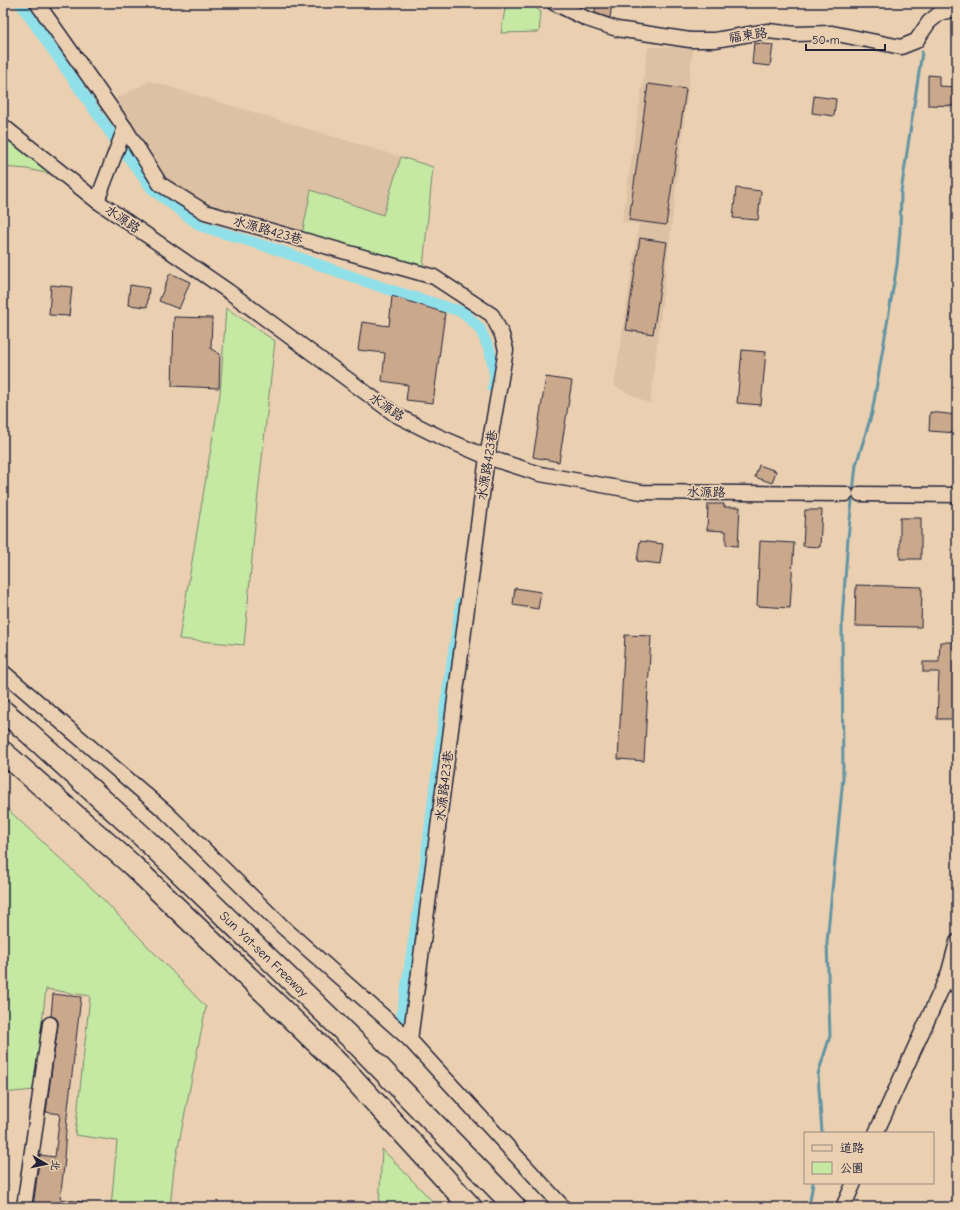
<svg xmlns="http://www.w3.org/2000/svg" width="960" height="1210" viewBox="0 0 960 1210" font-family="'Comic Neue','LXGW WenKai TC',sans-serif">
<rect width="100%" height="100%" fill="#ead0b1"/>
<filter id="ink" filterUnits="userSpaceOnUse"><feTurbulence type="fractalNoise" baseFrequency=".025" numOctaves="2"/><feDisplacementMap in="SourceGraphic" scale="8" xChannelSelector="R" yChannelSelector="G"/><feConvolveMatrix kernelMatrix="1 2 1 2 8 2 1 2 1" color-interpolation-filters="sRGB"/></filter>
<g filter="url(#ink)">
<g fill="#dcc1a4">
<path d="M648,47H693L650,404L614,386L639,224L622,222Z"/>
<path d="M150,81L401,157L383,215L311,190L300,244L213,215L165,184L123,122L117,98Z"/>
</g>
<g fill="#c5e8a2" stroke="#74856e">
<path d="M506,3H529L541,12L539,32L501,33Z"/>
<path d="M3,129L65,177L27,169L3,167Z"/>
<path d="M401,157L433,167L422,277L300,244L311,190L383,215Z"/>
<path d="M226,308L275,341L257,503L244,645L179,639L220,394Z"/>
<path d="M3,805L97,893L206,1007L174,1168L170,1207H111L117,1141L75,1135L90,996L46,989L34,1090L3,1093Z"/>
<path d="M382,1149L438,1207H379Z"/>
</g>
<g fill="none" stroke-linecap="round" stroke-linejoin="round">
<g stroke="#6394a3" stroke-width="3">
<path d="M822,1133L818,1074L830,1036L827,942L843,778L842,620L848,538L856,465L872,413L897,265L900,231L901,192L922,52"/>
<path d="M809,1207L813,1183"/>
</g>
<g stroke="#8fe0e9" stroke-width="11">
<path d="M20,3L114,138L152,189L201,226L275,249L387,289L463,312L480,329L490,351L495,377L493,388"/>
<path d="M400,1028L424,874L445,708L461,603"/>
</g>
</g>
<g fill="#caa88b" stroke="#22223b">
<path d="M596,3H612L610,18L595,13Z"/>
<path d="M754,43L773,45L770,66L752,64Z"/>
<path d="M928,75L939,76V86L957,87V106L928,105Z"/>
<path d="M648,84L686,89L666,225L629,220Z"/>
<path d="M814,96L836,99L834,116L812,113Z"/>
<path d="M736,188L761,191L758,220L733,218Z"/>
<path d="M640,238L667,242L653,334L626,330Z"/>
<path d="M170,273L190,282L179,309L159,301Z"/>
<path d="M51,285L72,287L69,316L49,315Z"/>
<path d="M130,285L149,288L147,307L128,305Z"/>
<path d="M392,296L445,313L433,403L406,400L408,385L382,381L385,353L358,350L362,322L389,326Z"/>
<path d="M174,317L212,318L211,349L220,354L219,388L172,386Z"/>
<path d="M742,350L766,352L761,405L737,403Z"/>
<path d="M546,377L572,381L559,462L533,457Z"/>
<path d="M930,412L957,415V433L929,431Z"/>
<path d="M759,465L776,471L772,483L755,477Z"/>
<path d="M708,504H724V507H740L738,546L726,545V531L707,530Z"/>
<path d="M805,510H822L820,547L803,546Z"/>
<rect x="900" y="518" width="21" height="41"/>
<path d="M640,541L663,544L660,564L637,561Z"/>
<path d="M760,541L794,543L790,608L757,606Z"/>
<path d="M856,585L922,587L921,627L855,626Z"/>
<path d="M515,588L541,592L538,609L513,605Z"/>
<path d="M625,635L651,636L644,761L618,759Z"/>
<path d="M940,642H957V719H937L939,672H923V662H939Z"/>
<path d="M53,994L81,997L67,1117L64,1158L65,1159L60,1199L83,1202L82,1207H33L40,1155L55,1157L60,1114L46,1112L58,1025V1021L56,1018L51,1016Z"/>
</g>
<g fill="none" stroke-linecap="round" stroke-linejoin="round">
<g stroke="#22223b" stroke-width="17">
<g id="minor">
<path d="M37,3L125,128L160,184L205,212L434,277L492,315L502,335L506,350L487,457L410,1040"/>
<path d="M554,3L587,19L617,29L690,40H715L768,31L795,34L832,33L901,47L916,41L929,22L940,13L957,9"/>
<path d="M3,126L97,201L228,291L396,415L438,436L487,457L540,474L641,492L846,494"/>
<path d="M97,201L125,128"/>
<path d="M860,494L957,495"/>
<path d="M3,672L166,812L283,927L410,1040L563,1207"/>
<path d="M948,975L957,987"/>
<path d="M876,1133L948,975L957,942"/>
<path d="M24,1207L50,1024"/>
<path d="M843,1207L854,1183"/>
</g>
</g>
<g stroke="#22223b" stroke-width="24">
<g id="highway">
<path d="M3,711L28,732L142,836L361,1048L515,1207"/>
<path d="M3,752L132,865L349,1074L471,1207"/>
</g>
</g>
<use href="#minor" stroke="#ead0b1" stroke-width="14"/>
<use href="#highway" stroke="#ead0b1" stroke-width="21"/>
</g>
</g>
<g text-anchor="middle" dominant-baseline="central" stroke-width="3.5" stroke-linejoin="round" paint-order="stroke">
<g font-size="13" fill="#22223b" stroke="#ead0b1">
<text transform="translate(748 35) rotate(-8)">福東路</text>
<text transform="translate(123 219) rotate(34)">水源路</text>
<text transform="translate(268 230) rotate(16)">水源路423巷</text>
<text transform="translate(387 407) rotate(34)">水源路</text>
<text transform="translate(487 465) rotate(-81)">水源路423巷</text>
<text transform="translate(706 492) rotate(1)">水源路</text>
<text transform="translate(444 786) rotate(-83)">水源路423巷</text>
<text transform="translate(264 954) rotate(44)">Sun Yat-sen Freeway</text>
</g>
</g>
<rect width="960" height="1210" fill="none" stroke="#ead0b1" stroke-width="16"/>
<rect x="8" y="8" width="944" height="1194" fill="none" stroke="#22223b" stroke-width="1.5" filter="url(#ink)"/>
<rect x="804" y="1132" width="130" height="52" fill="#ead0b1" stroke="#9a8a82"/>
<rect x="812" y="1145" width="20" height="6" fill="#ead0b1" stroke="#9a8a82"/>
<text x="840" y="1152" font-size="12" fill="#22223b">道路</text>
<rect x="812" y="1162" width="20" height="12" fill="#c5e8a2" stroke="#9a8a82"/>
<text x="840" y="1172" font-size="12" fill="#22223b">公園</text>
<g transform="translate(46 1164) rotate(99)" stroke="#ead0b1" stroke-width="3" paint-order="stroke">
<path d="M0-3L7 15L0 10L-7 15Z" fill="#22223b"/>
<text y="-6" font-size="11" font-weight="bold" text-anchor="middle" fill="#22223b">北</text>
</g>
<path d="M806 44v6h79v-6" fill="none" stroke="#22223b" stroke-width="2"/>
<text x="812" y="44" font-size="12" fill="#22223b" stroke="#ead0b1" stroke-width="3" paint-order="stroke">50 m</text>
</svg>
